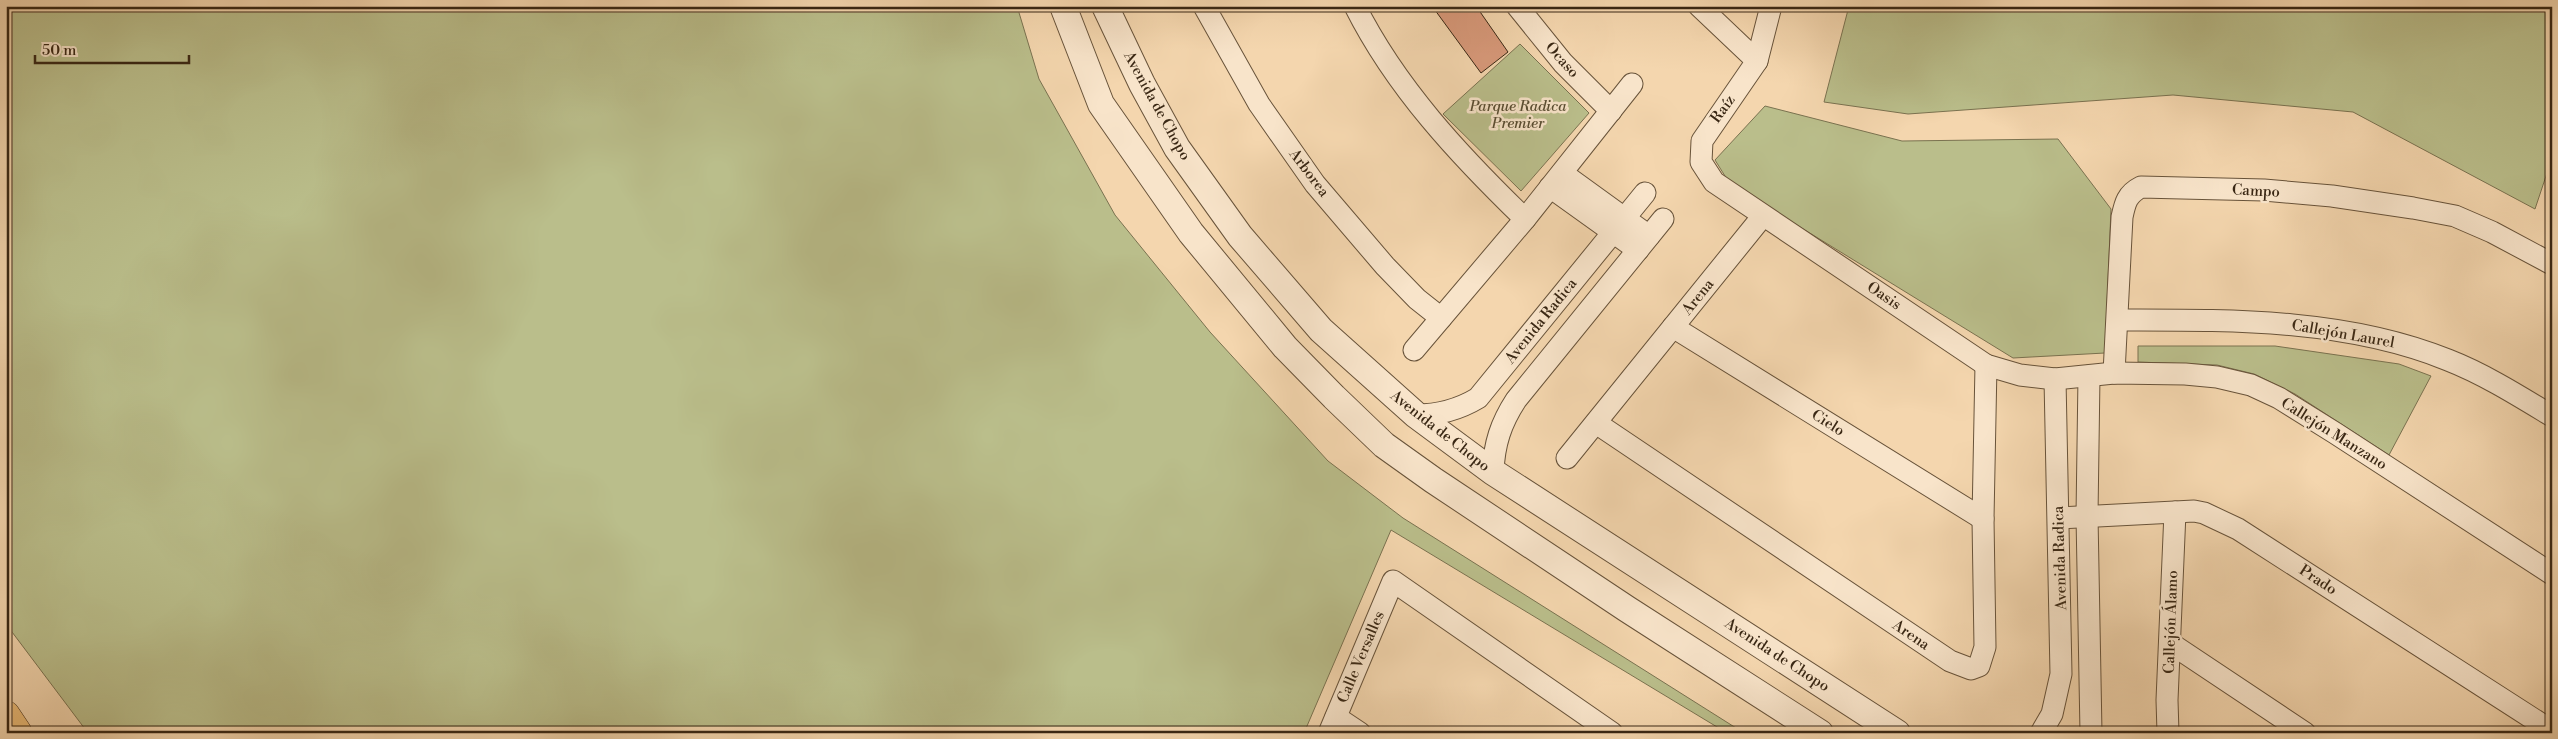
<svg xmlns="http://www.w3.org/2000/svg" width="2558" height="739" viewBox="0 0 2558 739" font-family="'Libre Bodoni',serif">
<rect width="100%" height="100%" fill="#f4d6ae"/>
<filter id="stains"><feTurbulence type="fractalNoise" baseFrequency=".004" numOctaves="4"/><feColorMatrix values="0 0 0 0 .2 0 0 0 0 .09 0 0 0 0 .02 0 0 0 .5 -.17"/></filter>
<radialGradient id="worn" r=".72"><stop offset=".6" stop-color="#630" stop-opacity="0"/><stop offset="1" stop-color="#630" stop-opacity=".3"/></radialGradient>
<g fill="#babe8b" stroke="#7a7250">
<path d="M6,6H1017L1039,79L1115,215L1210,332L1328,461L1403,518L1744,733H1727L1391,530L1304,733H88L6,624Z"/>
<path d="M1849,6H2552V158L2535,209L2353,112L2173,95L1908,114L1824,102Z"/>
<path d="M1520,44L1589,113L1521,191L1443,114Z"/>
<path d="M1765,106L1902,141L2058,139L2111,209L2105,353L2013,358L1730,184L1715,160Z"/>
<path d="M2138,346H2275L2399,364L2431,376L2389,455L2295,394L2254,374L2217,365L2138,362Z"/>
</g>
<path fill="#d8997a" stroke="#392714" d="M1432,6H1476L1508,52L1481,73Z"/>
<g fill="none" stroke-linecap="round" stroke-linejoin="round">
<g stroke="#68533a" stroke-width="23">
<g id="minor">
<path d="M1204,6L1259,104L1315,184L1385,266L1417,299L1441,318"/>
<path d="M1355,6C1396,88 1460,156 1525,219"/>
<path d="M1517,6L1563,63L1611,111"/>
<path d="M1699,6L1757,61"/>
<path d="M1771,6L1757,61L1702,141L1701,162L1714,182L1986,365L2020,375L2055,379L2114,373L2185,374L2217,377L2251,385L2279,398L2335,433L2552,574"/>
<path d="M1562,173L1649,236"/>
<path d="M1550,187L1638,250"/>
<path d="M2118,320C2228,320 2344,318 2448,360C2484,374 2519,396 2552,416"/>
<path d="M1673,327L1983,519"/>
<path d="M1414,350L1525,219L1632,84"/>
<path d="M2114,373L2122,217C2125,203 2127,194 2141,187L2264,190L2332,196L2413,208L2455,216L2492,232L2552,264"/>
<path d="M2089,376L2087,516L2091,733"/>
<path d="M1416,415C1439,415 1458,410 1478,398L1645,193"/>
<path d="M1596,423L1950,661L1971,669L1979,666L1985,647L1983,519L1986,365"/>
<path d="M1567,458L1762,217"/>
<path d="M1493,472C1494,444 1501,423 1516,400L1663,219"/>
<path d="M2059,518L2194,511L2204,513L2238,529L2552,731"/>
<path d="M2170,643L2305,733"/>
<path d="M1336,717L1360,733"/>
<path d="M1329,733L1393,581L1612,733"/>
<path d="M2041,733L2052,714L2061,674L2055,379"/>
<path d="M2168,733L2167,700L2175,512"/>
</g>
</g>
<g stroke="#68533a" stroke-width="28">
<g id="tertiary">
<path d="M1063,6L1101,104L1191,233L1285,347L1334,397L1384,445L1433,480L1627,609L1820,733"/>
<path d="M1105,6L1142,84L1177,148L1240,236L1321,330L1416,415L1493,472L1897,733"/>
</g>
</g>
<g stroke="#392714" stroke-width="29">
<path id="primary" d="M6,715L18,733"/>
</g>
<use href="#minor" stroke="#f8e4ca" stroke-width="21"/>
<use href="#tertiary" stroke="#f8e4ca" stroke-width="26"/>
<use href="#primary" stroke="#eabb77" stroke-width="28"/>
</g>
<g text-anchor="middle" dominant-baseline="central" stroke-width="5" stroke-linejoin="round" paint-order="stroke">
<g font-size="15" fill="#392714" stroke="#f8e4ca">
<text transform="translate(1562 60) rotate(48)">Ocaso</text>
<text transform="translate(1157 106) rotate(61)">Avenida de Chopo</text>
<text transform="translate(1723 109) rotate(-54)">Raíz</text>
<text transform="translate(1309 173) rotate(53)">Arborea</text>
<text transform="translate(2256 191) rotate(3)">Campo</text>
<text transform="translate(1884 296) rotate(34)">Oasis</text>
<text transform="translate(1698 297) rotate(-51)">Arena</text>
<text transform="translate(1541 321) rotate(-51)">Avenida Radica</text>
<text transform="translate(2343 334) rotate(10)">Callejón Laurel</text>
<text transform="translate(1828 423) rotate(32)">Cielo</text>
<text transform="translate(1440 431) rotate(38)">Avenida de Chopo</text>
<text transform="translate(2334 434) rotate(32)">Callejón Manzano</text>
<text transform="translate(2060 558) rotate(-92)">Avenida Radica</text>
<text transform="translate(2318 580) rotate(33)">Prado</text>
<text transform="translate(2171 622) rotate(-88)">Callejón Álamo</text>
<text transform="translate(1911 635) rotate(34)">Arena</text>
<text transform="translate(1777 655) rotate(33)">Avenida de Chopo</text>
<text transform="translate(1361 657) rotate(-67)">Calle Versalles</text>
</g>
<g font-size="15" font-style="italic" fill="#594d32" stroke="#f8e4ca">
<text x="1518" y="106">Parque Radica<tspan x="1518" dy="17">Premier</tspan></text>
</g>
</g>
<rect width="2558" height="739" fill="none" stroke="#f4d6ae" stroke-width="25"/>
<rect x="8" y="8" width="2543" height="724" fill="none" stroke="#392714" stroke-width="2.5"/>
<rect x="12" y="12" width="2533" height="714" fill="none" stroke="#392714"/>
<path d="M35 55v8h154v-8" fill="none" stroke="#392714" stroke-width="2.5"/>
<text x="42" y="55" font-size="15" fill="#392714" stroke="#f8e4ca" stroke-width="4" paint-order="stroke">50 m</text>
<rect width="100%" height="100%" filter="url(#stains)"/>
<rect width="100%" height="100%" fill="url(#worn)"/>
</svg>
